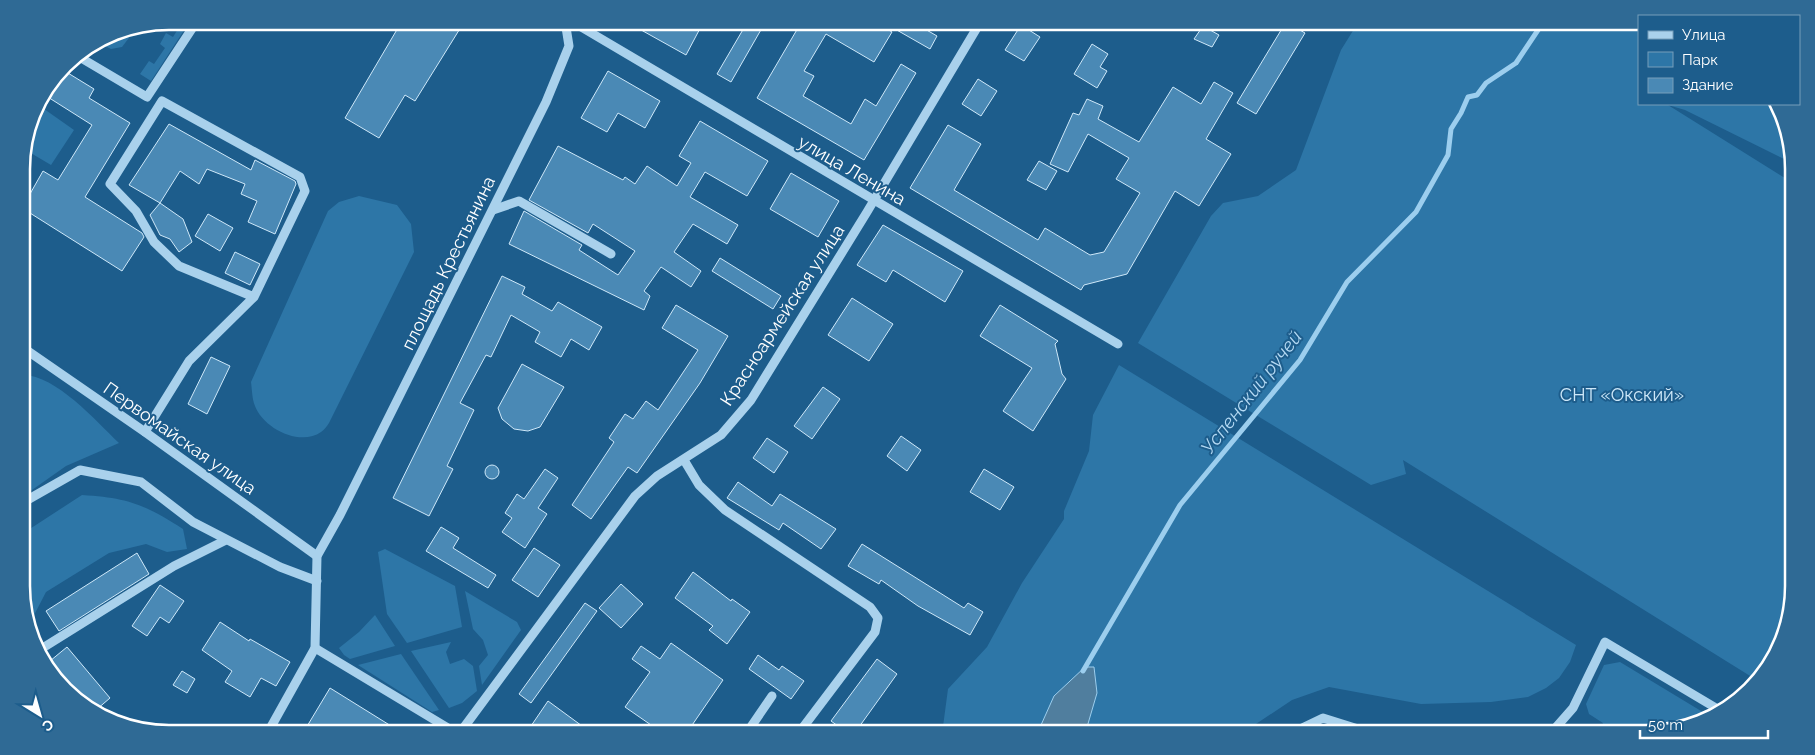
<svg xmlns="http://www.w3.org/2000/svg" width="1815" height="755" viewBox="0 0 1815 755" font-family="Raleway,sans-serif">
<rect width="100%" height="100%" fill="#1d5d8c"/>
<g fill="#2d76a7">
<path d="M183,21H190L151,81L140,74L149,61L154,64L165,48L160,44L166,33L173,37Z"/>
<path d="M1359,21H1639V104H1773L1792,149V163L1685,110L1668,105L1793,183L1794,586L1783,642L1755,679L1403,460L1406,474L1371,485L1138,343L1211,216L1223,203L1258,196L1296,170L1341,50Z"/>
<path d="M132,29L135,30L122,47L111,49L97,42L113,32Z"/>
<path d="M37,104L74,130L51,165L24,149Z"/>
<path d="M359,196L397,205L411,224L414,252L329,423C327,426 324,430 321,432C300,447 263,428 255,406C252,399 252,389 251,382L328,211L339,202Z"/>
<path d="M1119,365L1576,645L1570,662L1559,678L1546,688L1528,697L1491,702L1421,704L1329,687L1292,700L1241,734H942L948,689L987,647L1022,583L1064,519V511L1089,451L1093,415Z"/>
<path d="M22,375C55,374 96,421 119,443L66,466L22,497Z"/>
<path d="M82,495C128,498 144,504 183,529L187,549L167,552L146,544L109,553L46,592L30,623L23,606L22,534Z"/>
<path d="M385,549L455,586L462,627L407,643L387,614L378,552Z"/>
<path d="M465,591L517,622L521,630L482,685L479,666L488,655L483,640L473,629Z"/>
<path d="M375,615L395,646L350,659L344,655L339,648L359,632Z"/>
<path d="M451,642L446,652L450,664L464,659L473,666L477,691L462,703L449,708L411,651Z"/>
<path d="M401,654L439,710L432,712L358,665Z"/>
<path d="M1620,662L1711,717C1676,735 1638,733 1599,733L1603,723L1589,714L1586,704L1604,665Z"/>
</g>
<path fill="#507e9e" stroke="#9cceee" d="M1085,667H1094L1097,693L1085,734H1037L1054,696Z"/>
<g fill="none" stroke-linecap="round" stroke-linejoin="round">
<path stroke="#9cceee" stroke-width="5" d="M1083,671L1180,505L1300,360L1347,282L1416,212L1448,155L1451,129L1461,113L1468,97L1477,95L1486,83L1516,63L1544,21"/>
</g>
<g fill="#4a89b5" stroke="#cee8f9">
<path d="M402,21H451L461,27L415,101L405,95L379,138L345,118Z"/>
<path d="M625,21H704L686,55Z"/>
<path d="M748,21H766L731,82L717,74Z"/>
<path d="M802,21H873L892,32L874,62L826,34L804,71L814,76L803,96L851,124L865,99L876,106L901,64L916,73L864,160L757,98Z"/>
<path d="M881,21H911L937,36L930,49Z"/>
<path d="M1286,22L1305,33L1256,114L1237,103Z"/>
<path d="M1021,25L1040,37L1024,61L1005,50Z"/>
<path d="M1203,26L1219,35L1212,47L1194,39Z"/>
<path d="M1092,44L1108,54L1100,67L1107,71L1097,88L1074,74Z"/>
<path d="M63,70L94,89L89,98L130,123L85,197L142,233L144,237L122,271L22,208L43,171L58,180L92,125L43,94Z"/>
<path d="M608,71L660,101L645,128L618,113L607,132L581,118Z"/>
<path d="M978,79L997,91L981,116L962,104Z"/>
<path d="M1214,82L1233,93L1206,139L1231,154L1199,206L1175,191L1127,274L1084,285L1081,290L910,188L948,125L981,144L954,190L1038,240L1045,228L1090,255L1104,252L1140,193L1116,179L1129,158L1088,134L1068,172L1050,164L1073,113L1079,115L1087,99L1103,106L1098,119L1139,142L1173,87L1201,104Z"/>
<path d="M700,121L768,161L747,196L705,172L690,197L738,225L727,244L693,224L674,252L701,271L691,287L661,267L644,291L650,296L644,310L509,244L524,211L582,245L579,250L618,275L635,251L593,224L588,233L529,200L558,146L623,180L625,177L635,184L647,166L677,186L691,163L679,156Z"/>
<path d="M169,124L251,170L255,160L295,181L296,184L275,234L248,222L257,201L241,194L245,184L207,169L199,184L180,171L160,203L129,185Z"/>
<path d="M1039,161L1057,171L1046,190L1027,180Z"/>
<path d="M791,173L839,201L818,237L770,209Z"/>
<path d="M160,203L183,219L192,242L179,252L170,239L160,235L150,215Z"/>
<path d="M208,214L233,228L220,251L195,236Z"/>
<path d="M883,225L963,271L945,302L893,270L886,282L857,265Z"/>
<path d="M235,252L260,264L250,285L225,273Z"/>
<path d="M720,258L781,296L773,309L712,271Z"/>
<path d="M502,276L525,287L522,294L552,311L558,302L602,327L589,350L571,339L561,357L535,342L540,332L511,315L491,357L486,355L460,403L474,410L447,466L453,469L429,516L393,498Z"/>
<path d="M852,298L893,324L869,361L828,335Z"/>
<path d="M676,305L728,336L700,383L637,473L628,467L591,519L572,505L614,442L609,438L625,414L633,419L646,401L658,410L698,350L662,328Z"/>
<path d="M1000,305L1058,341L1055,344L1062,374L1066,379L1033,431L1003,411L1032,368L980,336Z"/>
<path d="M211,357L230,366L207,414L188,404Z"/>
<path d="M522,364L564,387L540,427L528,431L514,429L502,419L498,408Z"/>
<path d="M823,387L840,399L812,439L794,426Z"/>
<path d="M901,436L921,450L907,471L887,456Z"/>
<path d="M767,438L788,452L774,473L753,458Z"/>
<circle cx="492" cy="472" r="7"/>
<path d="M545,469L558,478L538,508L547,514L525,548L502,532L512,518L505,513L517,494L524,499Z"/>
<path d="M984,469L1014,487L1000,510L970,492Z"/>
<path d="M738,482L772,506L780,494L836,529L821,549L783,523L779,530L727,498Z"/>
<path d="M441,527L459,538L453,548L496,575L488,588L426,551Z"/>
<path d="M862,544L964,608L968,603L983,612L970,635L918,606L881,580L879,584L848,566Z"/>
<path d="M534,548L560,565L538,597L512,580Z"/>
<path d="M137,553L149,574L59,631L46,611Z"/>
<path d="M693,572L731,601L732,599L750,612L727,644L709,630L713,626L675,598Z"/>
<path d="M621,584L643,604L621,628L599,608Z"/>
<path d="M160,585L184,601L169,623L160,617L147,636L132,626Z"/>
<path d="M585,603L597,611L531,703L519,694Z"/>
<path d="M220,622L249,641L250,639L290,662L276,686L261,678L250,697L225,682L232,671L202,650Z"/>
<path d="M671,643L723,680L686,734H664L625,707L650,672L632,659L641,646L660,659Z"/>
<path d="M67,647L110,698L96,710L81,698L50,661Z"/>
<path d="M758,655L779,670L782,666L804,681L791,699L749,669Z"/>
<path d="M877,659L897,674L854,734H849L831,721Z"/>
<path d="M182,671L195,679L187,693L173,685Z"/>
<path d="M330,688L404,734H316L306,728Z"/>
<path d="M548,701L593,734H542L531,726Z"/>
</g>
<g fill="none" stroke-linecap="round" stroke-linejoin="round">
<g stroke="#a9d1ec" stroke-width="9">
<path d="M571,21L1118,344"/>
<path d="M76,55L147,97L197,21"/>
<path d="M493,210L519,201L611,254"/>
<path d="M22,347L145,432L317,556"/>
<path d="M145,432L189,361L254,297L305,191L300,177L162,101L110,184L136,211L154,242L179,266L254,297"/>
<path d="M684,460L699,485L725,510L870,607L878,618L875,632L798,734"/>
<path d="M22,503L80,470L141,482L193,522L280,567L317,581"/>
<path d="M315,648L458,734"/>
<path d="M41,649L174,566L226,540"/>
<path d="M1551,733L1573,708L1605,642L1721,711"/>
<path d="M267,734L315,648L317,556L340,515L546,102L569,46L565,21"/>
<path d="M459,734L635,496L657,476L721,435L751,400L867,212L981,21"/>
<path d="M746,734L772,696"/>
<path d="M1296,734L1298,730L1323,718L1374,734"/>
</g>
</g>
<g text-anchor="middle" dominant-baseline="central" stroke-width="4" stroke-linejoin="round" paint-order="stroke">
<g font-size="18" fill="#fff" stroke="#1d5d8c">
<text transform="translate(852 170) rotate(30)">улица Ленина</text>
<text transform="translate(448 263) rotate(-64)">площадь Крестьянина</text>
<text transform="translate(782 315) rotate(-57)">Красноармейская улица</text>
<text transform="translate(180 438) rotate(35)">Первомайская улица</text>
</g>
<g font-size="18" fill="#cee8f9" stroke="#1d5d8c">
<text x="1622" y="394">СНТ «Окский»</text>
</g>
<g font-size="19" font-style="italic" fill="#b5daf4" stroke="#1d5d8c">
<text transform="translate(1251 392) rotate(-52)">Успенский ручей</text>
</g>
</g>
<path d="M0 0H1815V755H0ZM169 30H1646A139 139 0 0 1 1785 169V586A139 139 0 0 1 1646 725H169A139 139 0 0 1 30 586V169A139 139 0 0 1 169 30Z" fill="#2f6a95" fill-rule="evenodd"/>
<path fill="none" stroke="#fff" stroke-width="2.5" d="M169 30H1646A139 139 0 0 1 1785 169V586A139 139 0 0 1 1646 725H169A139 139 0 0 1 30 586V169A139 139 0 0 1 169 30Z"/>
<rect x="1638" y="15" width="162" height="90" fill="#1d5d8c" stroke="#779eba"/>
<rect x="1648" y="31" width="25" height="8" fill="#a9d1ec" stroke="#779eba"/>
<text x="1682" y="40" font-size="15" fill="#ffffff">Улица</text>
<rect x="1648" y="52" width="25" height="15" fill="#2d76a7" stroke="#779eba"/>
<text x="1682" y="65" font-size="15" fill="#ffffff">Парк</text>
<rect x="1648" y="78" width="25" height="15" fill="#4a89b5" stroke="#779eba"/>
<text x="1682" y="90" font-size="15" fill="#ffffff">Здание</text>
<g transform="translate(40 715) rotate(143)" stroke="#1d5d8c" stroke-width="4" paint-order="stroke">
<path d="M0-4L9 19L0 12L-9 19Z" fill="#ffffff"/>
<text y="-8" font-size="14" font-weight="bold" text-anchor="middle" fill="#ffffff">С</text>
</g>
<path d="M1640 730v8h128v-8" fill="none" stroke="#ffffff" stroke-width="2.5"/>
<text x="1648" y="730" font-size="15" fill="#ffffff" stroke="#1d5d8c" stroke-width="4" paint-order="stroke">50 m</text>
</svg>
